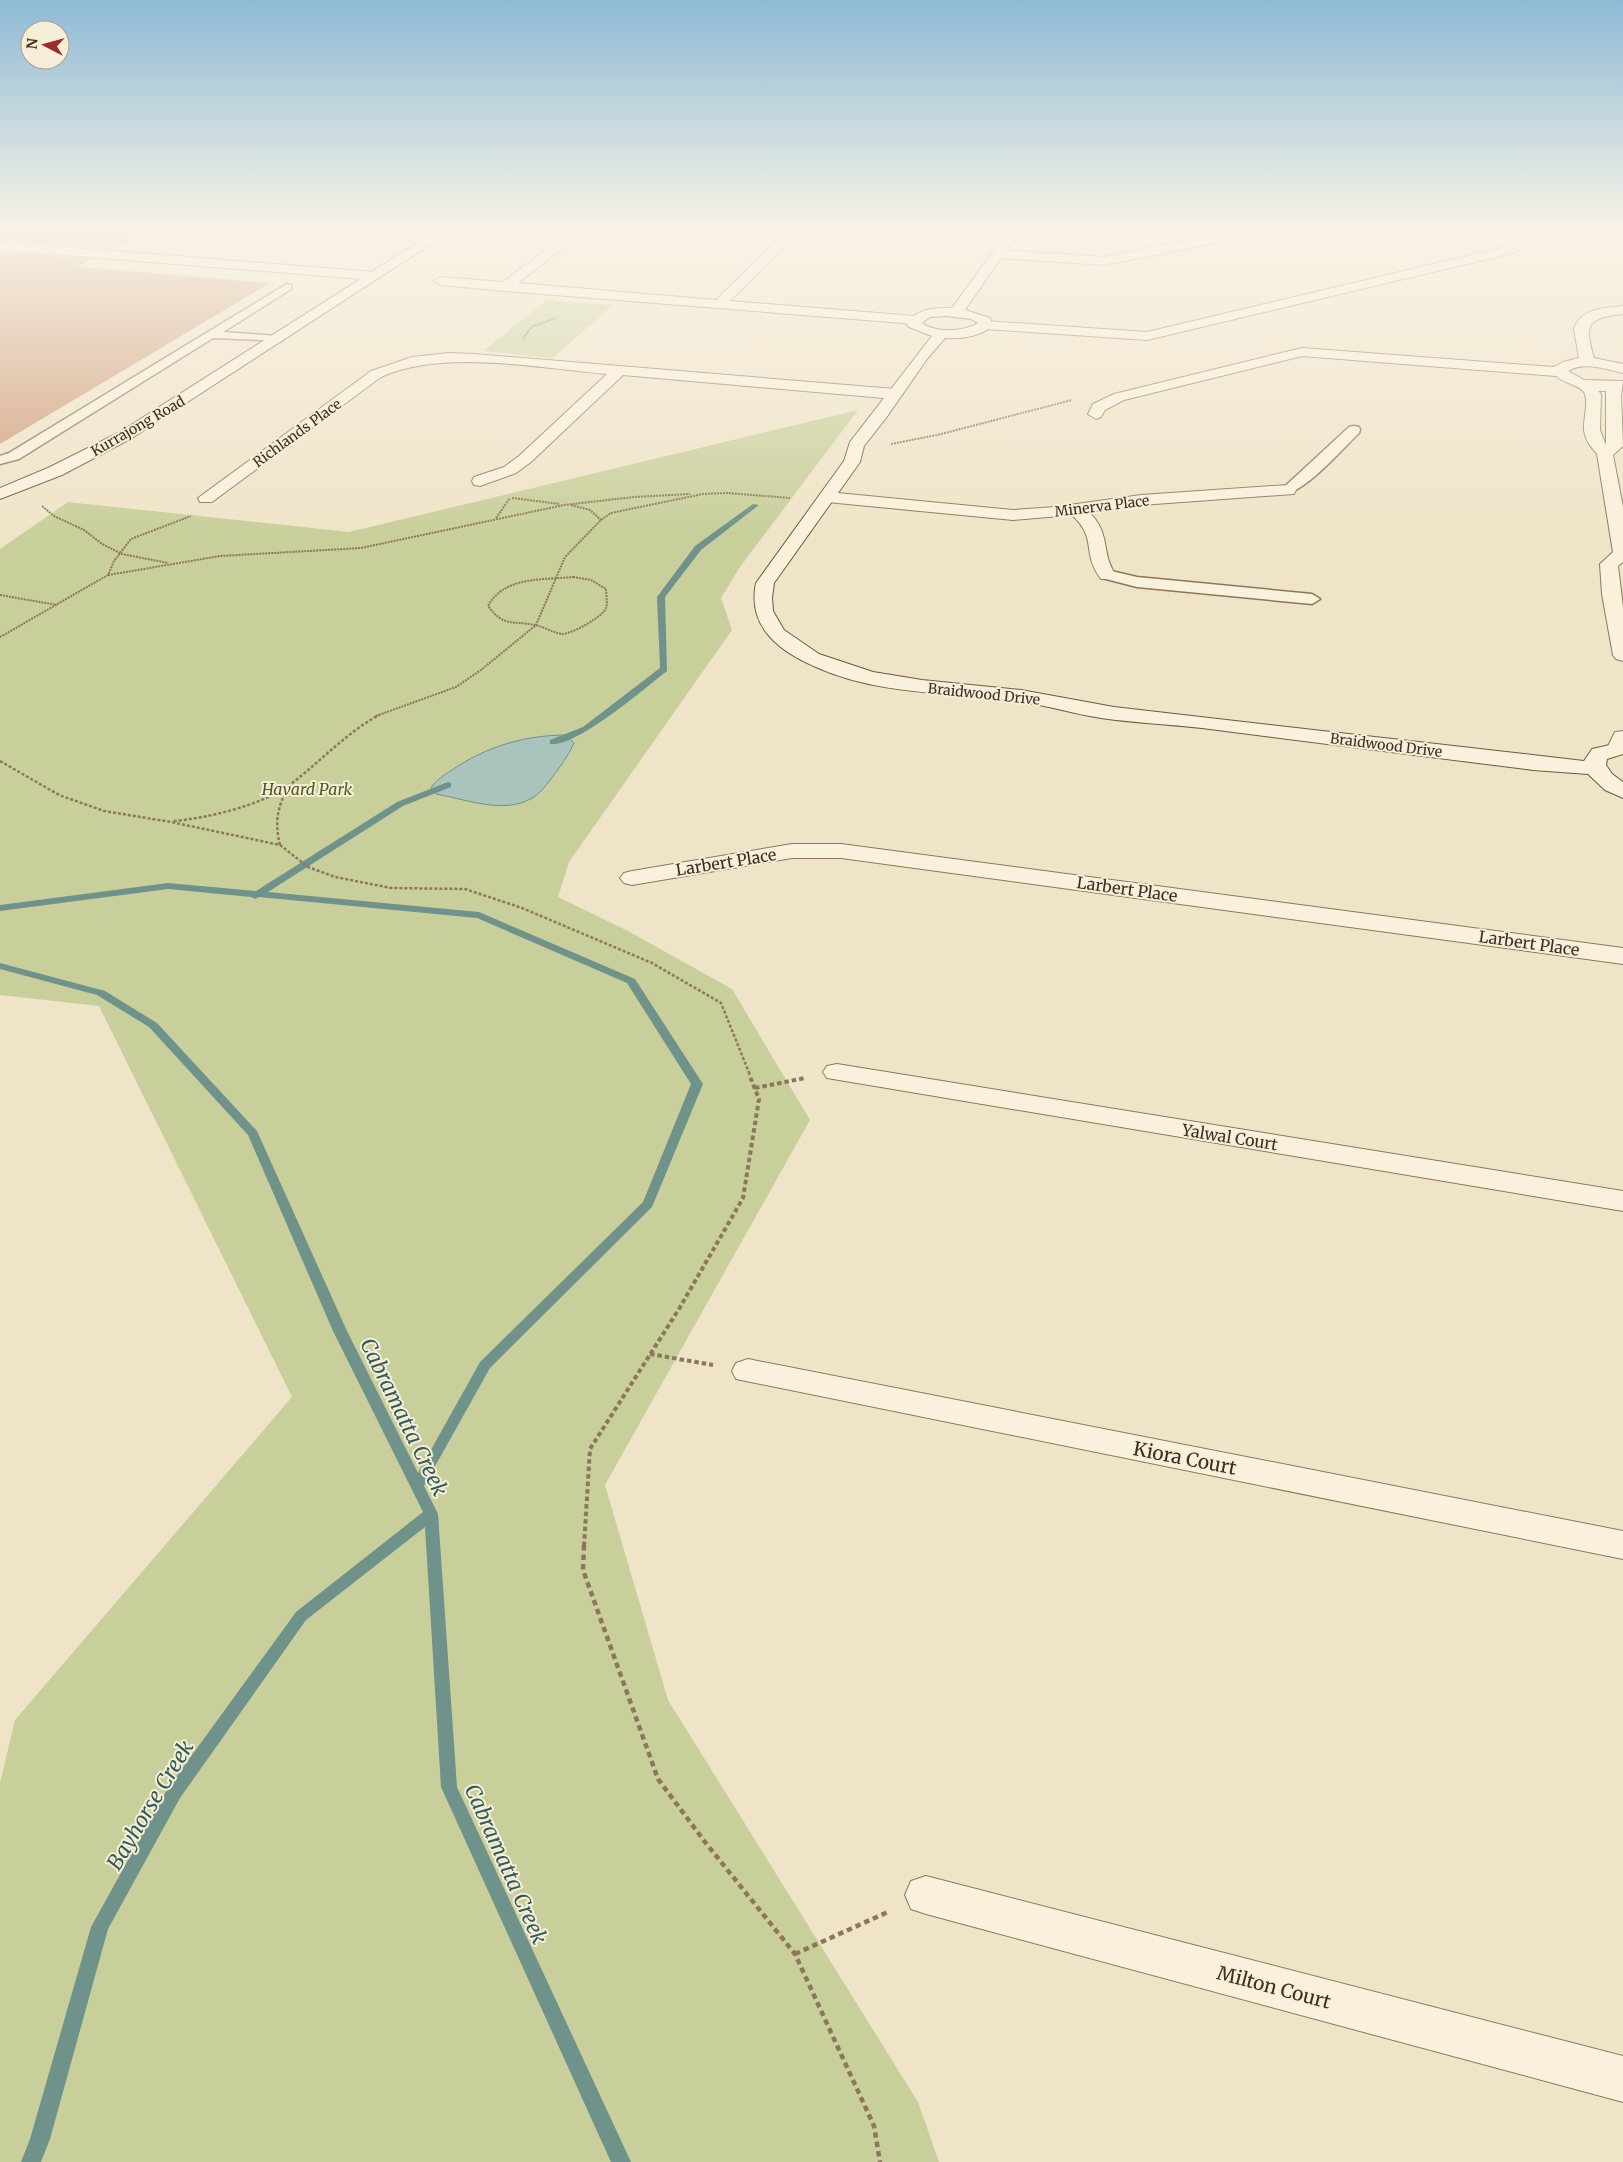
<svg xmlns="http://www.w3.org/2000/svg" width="1623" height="2162" viewBox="0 0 1623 2162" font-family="Merriweather,serif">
<rect width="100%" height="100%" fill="#f0e4c8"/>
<g fill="#c9cf9b">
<path d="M547,300L613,305L553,358L483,351Z"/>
<path d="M858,410L740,567L721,598L732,630L569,862L558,897L628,931L732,989L810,1120L605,1485L668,1700L918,2102L939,2162H0V1783L15,1720L292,1397L99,1006L0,995V549L68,502L349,532Z"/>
</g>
<path fill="#a9c4bc" stroke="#6f938a" d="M566,735L574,743C568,756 560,767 551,779C545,786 540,794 532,798C505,815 465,799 436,794L431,788C436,780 444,775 452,770C485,747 525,735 566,735Z"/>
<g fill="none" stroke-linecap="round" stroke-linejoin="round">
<g fill="#6f938a" fill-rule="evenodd">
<path d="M753,504L759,505L701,550L665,597L667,671C645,688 576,748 550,744V740L583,727L660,668L657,597L695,546Z"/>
<path d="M448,782L451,783V787L403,806L268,892L479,912L635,979L703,1084L652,1207L490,1368L424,1486L438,1514L457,1787L631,2162H611L441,1787L425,1527L306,1620L180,1798L108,1929L50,2139L41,2162H21L30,2139L91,1927L168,1788L296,1612L423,1512L333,1331L248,1135L149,1027L97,995L0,969V963L105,991L157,1023L257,1131L347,1331L418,1473L480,1362L643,1202L691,1084L627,983L477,918L259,897L255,899L251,897L168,889L0,911V905L168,883L256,891L397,802Z"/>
</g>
</g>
<g fill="#cf9f7d">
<path d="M0,231H148L113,249L0,240Z"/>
<path d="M0,252L92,259L77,267L270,283L0,444Z"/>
</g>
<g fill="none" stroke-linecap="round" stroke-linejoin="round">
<g stroke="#8d765c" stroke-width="3">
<g id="lane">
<path d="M287,284L291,285V289L223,332L278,336L284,339L282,341L213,338L19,459L0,464V456L9,453Z"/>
<path d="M1354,426L1359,427L1360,430L1359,433C1345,446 1301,497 1283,493L1281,490L1349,427Z"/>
<path d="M1107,570L1137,577L1312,594L1320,599L1312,604L1137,587L1102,578L1099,575Z"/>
</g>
</g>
<g stroke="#8d765c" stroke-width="2">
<g id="street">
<path d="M571,231H585L518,283L716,300L786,231H799L730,301L915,316L922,320L915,324L505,291L441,285L434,281L441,277L503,282Z"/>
<path d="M1233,231H1259L1253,235L1105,265L997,258L991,254L997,250L1105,257Z"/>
<path d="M1527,237L1533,241L1531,244L1513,253L1147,340L985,329L978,325L985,321L1147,332L1505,247Z"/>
<path d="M0,242L375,272L381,276L375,280L0,250Z"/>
<path d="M1623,306V314C1587,318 1584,324 1594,358L1623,364V373C1606,369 1584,361 1568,371L1584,380L1623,381L1621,396L1623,446L1613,455L1623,507V562L1618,566L1623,607V661L1616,659L1613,655L1602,594L1600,564L1613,552L1597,454C1591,447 1585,440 1584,430C1583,420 1590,399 1583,391C1578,385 1564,383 1556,376L1302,356L1124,400L1105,410L1101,417L1096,419L1088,414L1093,404L1114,394L1302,348L1554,367L1563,362L1579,358L1574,329C1581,308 1604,308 1623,306ZM1598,391H1606V445L1600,430L1601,394Z"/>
<path d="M449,353L474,354L895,389L903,394L895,399L623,375L531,462L516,473L480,486L474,485L472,481L474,477L504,467L519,456L607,374C540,368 443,349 381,377L212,502H200L198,498L371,371L412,357Z"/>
<path d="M1288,485L1294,486L1296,490L1294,494L1141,505L1089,512C1112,535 1100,552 1116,575L1113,579H1101C1081,553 1098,539 1072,515L1013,520L827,502L821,501L819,497L821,493L827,492L1013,510L1055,507L1141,495Z"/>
<path d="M1623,731V753H1610L1607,748L1615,732Z"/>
<path d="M792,844H841L1623,948V964L841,858H792L632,885L624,883L620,878L624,873L632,871Z"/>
<path d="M837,1064L1623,1191V1211L827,1078L823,1072L827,1066Z"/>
<path d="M748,1359L1623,1531V1559L736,1379L732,1371L736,1363Z"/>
<path d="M926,1876L1623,2056V2102L926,1914L911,1909L905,1895L911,1881Z"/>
</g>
</g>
<g stroke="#6f573f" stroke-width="2">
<g id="secondary">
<path d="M436,231H451L132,438L62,475L0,499V488L50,467L120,432Z"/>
<path d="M1008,231H1022L1014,239L965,310L990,318L992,325C982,337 960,339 945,338L927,359L886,418L864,446L860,462L774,583L772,598L773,611L784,630L819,654L873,672L922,680L1021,690L1114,707L1584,761L1592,749L1623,742V754L1607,759L1606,765L1612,774L1623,782V798L1605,790L1588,774L1533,770C1423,756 1312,742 1202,728C1169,724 1135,723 1101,718C1075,714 1049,706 1023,702C954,692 880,696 816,667C779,651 747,627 756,583L844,461L850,442L932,336L909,327L907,324C916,308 935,308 952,308ZM946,316L971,319L978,323C963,332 936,333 922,323L930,317Z"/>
</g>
</g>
<g stroke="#8d765c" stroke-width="2" stroke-dasharray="2 1" stroke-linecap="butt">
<path d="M523,339L531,327L556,318"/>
<path d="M891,444L937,435L1072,400"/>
<path d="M512,498L560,504"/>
<path d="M571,505L590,510L601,520"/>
<path d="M42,506L54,516L84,530L102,544L122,554L168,563"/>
<path d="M496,518L510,498"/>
<path d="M108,575L220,556L361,548L564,505L634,497L690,494"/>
<path d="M573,577L591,580L606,589C606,595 608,603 606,608C603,617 570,635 561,634C552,632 544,627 535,625C511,620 505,628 488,606C504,576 543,580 573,577Z"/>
<path d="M0,595L57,605"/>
<path d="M0,637L108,575L114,561L131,539L191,516"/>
<path d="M376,716L456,687L481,670L536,625L565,557L601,520L611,513L703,494L728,493L790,498"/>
</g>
<g stroke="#8d765c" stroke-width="2.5" stroke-dasharray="3 2" stroke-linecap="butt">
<path d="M0,761L59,795L104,811L171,822L280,845L308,867L335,877L391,888L465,889L522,908L652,963L721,1003L750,1075"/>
<path d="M174,821C208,818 263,805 291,784C321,761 346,733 379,715"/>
<path d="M280,845C274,821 278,806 289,785"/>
</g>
<g stroke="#8d765c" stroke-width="4" stroke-dasharray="4.5 3" stroke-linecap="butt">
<path d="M755,1088L805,1078"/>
<path d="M650,1354L713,1365"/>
<path d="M584,1546L590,1449L679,1309L743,1198L759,1099L749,1074"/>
</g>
<g stroke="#8d765c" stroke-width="4.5" stroke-dasharray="5.5 4" stroke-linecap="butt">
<path d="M584,1545L583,1570L658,1779L705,1842L795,1954L874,2126L880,2162"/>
<path d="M795,1954L890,1911"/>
</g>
<use href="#lane" fill="#faf1dc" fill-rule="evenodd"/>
<use href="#street" fill="#faf1dc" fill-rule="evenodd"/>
<use href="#secondary" fill="#faf1dc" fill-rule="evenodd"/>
</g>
<linearGradient id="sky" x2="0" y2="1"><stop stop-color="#8fbad6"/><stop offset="0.43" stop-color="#f8f3e6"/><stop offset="1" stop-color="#f8f3e6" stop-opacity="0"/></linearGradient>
<rect width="1623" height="534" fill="url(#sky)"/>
<g text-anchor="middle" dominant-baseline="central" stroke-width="4" stroke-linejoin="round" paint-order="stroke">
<g font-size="14" fill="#3d2e20" stroke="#f7eed8">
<text transform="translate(138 426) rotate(-30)">Kurrajong Road</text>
<text transform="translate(297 433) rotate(-36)">Richlands Place</text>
<text transform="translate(1102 506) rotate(-7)">Minerva Place</text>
<text transform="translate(984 694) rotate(6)">Braidwood Drive</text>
<text transform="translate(1386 745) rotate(7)">Braidwood Drive</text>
</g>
<g font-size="16" font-style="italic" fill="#4d5a26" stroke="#f7eed8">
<text x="307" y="789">Havard Park</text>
</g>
<g font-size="16" fill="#3d2e20" stroke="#f7eed8">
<text transform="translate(726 862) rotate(-9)">Larbert Place</text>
<text transform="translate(1127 889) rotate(8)">Larbert Place</text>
<text transform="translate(1529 943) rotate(8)">Larbert Place</text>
<text transform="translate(1230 1137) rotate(9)">Yalwal Court</text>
</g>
<g font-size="19" fill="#3d2e20" stroke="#f7eed8">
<text transform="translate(1185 1458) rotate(11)">Kiora Court</text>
<text transform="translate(1274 1987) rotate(15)">Milton Court</text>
</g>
<g font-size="21" font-style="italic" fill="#2f5d5a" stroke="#f7eed8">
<text transform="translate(404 1417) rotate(64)">Cabramatta Creek</text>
<text transform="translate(150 1805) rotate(-59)">Bayhorse Creek</text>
<text transform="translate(506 1864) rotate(66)">Cabramatta Creek</text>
</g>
</g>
<g transform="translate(45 45) rotate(276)"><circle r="24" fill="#f7eed8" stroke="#ada18e"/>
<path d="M0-4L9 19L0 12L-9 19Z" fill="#9e2a2b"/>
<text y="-8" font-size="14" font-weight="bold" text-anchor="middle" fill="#3d2e20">N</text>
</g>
</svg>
